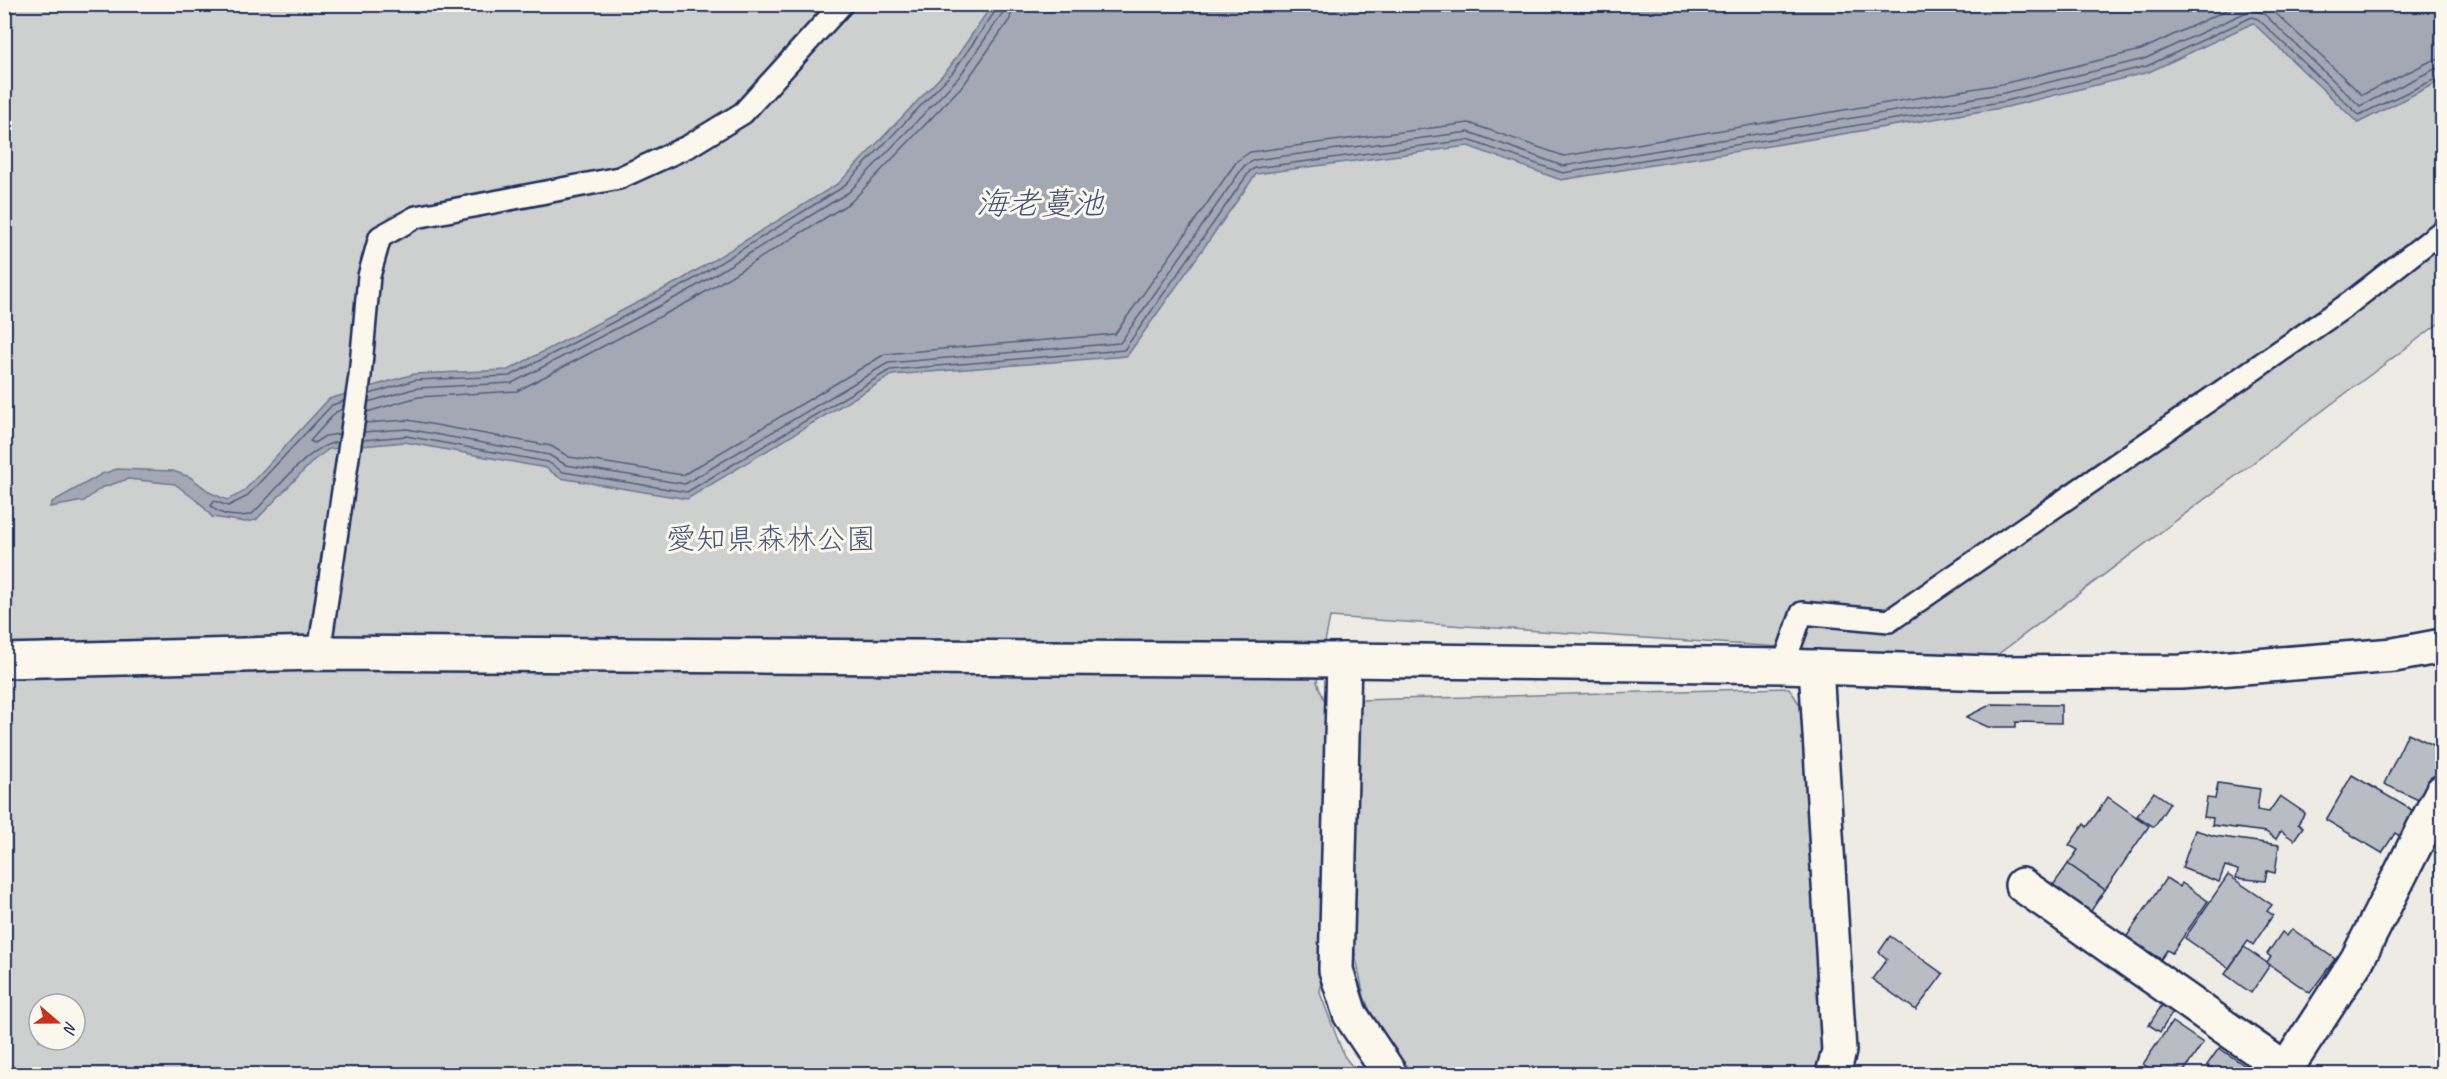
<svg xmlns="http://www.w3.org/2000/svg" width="2447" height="1079" viewBox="0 0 2447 1079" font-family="Caveat,'Klee One',sans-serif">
<rect width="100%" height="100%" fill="#eeebe4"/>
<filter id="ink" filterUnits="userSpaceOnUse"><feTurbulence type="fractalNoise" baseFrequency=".0167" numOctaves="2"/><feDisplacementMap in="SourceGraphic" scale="12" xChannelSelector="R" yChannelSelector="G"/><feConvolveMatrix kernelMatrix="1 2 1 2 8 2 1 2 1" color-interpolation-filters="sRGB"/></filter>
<g filter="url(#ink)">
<g fill="#cecfcf" stroke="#747f96" stroke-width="1.5" fill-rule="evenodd">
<path d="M5,5H2442V321L1989,661L1330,617L1317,682L1329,712L1332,801L1320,993L1344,1056L1358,1074H5ZM39,1004H75V1040H39Z"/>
<path d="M1789,688L1806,714L1831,1006L1823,1074H1410L1376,1024L1364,997L1350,929L1359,700Z"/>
</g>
<path fill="#a3a8b4" stroke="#6d7892" stroke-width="1.5" d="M992,5H2442V80L2358,123L2253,23L2149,72L2007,107L1561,180L1468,146L1256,174L1127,356L892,375L687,499L560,478L546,468L405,442L329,449L314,460L256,520L245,522L212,517L201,504L175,484L128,479L101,488L84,501L50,507L52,502L102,474L117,469L173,471L190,477L211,493L227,500L242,493L329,399L414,374L508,370L681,280L839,183L949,68Z"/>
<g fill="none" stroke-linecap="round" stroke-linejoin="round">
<g stroke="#515f80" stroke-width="1.5">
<path d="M2266,4L2362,95L2431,61L2442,59"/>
<path d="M370,394L415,380L510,376L684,285L843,187L953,72L996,10L997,4"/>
<path d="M368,402L417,388L512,383L688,291L849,192L959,77L1002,14L1004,4"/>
<path d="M367,412L418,397L517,391L692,300L851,202L965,83L1010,19L1013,4"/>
<path d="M365,423L408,420L551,446L569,457L683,475L885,354L1115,334L1237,161L1250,152L1469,123L1564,156L2002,84L2141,50L2239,4"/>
<path d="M364,432L407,429L549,455L566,465L685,484L888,363L1120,343L1244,166L1254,160L1469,132L1563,166L2004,93L2144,59L2251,10L2263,13L2360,106L2435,69L2442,68"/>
<path d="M339,434L325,436L314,443L310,441L336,412L343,409"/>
<path d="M363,440L406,436L548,462L563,472L687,492L890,370L1124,350L1250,171L1255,168L1468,140L1563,173L2006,101L2147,66L2252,17L2258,19L2359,115L2442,76"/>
<path d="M338,442C308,445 274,494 252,514C239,518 220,516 211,506L214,501L228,506L246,497L332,405L344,401"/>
</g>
</g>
<g fill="#b9bcc3" stroke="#1b2f5e" stroke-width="1.5">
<path d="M1992,704L2061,705V723L2016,722V727H1988L1966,717Z"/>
<path d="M2408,733L2442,749V766L2425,803L2384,784Z"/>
<path d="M2352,775L2422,816L2408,841L2395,833L2382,853L2326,820Z"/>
<path d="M2218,783L2260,789L2257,810L2269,812L2280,796L2305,813L2298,824L2303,827L2294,840L2281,831L2276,839L2266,832L2212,825L2213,818L2204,817L2207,798L2215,799Z"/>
<path d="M2154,792L2170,803L2154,827L2137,816Z"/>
<path d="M2108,797L2149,826L2105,890L2068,864L2078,850L2069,845L2084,824L2087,827Z"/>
<path d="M2195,830L2215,836L2279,845L2275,873L2267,871L2265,881L2236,878L2238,870L2225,866L2219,882L2182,868Z"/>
<path d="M2068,864L2105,890L2087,917L2049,891Z"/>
<path d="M2228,875L2272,905L2267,911L2273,915L2253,945L2248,941L2229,968L2185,938Z"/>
<path d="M2166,878L2180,887L2182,883L2208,901L2172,953L2167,950L2161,959L2143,947L2139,953L2123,942Z"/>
<path d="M2292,929L2335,959L2310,993L2267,963L2271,957L2267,954L2282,932L2287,936Z"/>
<path d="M1890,936L1943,974L1916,1010L1872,979L1887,959L1879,952Z"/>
<path d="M2244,947L2270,965L2251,993L2225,974Z"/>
<path d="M2162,1005L2173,1012L2160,1032L2149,1025Z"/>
<path d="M2172,1022L2203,1043L2182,1074H2158L2143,1064Z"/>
<path d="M2219,1048L2257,1074H2211L2215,1070L2207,1065Z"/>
<path d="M2442,1063V1074H2436Z"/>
</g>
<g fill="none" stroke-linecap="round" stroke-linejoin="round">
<g stroke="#1b2f5e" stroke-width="26">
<g id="lane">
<path d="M319,653L360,376L369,276L380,237L416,217L619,178L689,146L743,113L842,4"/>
<path d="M1783,666L1802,613L1889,621L2347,305L2442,231"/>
</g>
</g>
<g stroke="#1b2f5e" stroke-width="38">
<g id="street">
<path d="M1344,660L1336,970L1350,1014L1390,1074"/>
<path d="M1816,667L1839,1051L1833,1074"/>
<path d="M2022,885L2286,1070"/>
<path d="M2283,1074L2357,960L2442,792"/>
</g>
</g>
<g stroke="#1b2f5e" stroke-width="38">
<path id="secondary" d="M4,661L319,653L1344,660L1783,666L1990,673L2181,672L2394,655L2442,646"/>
</g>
<use href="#lane" stroke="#fbf7ec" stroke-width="21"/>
<use href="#street" stroke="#fbf7ec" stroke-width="33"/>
<use href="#secondary" stroke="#fbf7ec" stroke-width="33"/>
</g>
</g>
<g text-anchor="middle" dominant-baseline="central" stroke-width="6" stroke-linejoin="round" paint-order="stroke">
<g font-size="30" fill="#48577a" stroke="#fbf7ec">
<text x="771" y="539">愛知県森林公園</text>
</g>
<g font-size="32" font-style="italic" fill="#445378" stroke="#fbf7ec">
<text x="1040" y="203">海老蔓池</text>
</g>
</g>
<rect width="2447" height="1079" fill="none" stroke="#fbf7ec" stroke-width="24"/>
<rect x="12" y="12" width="2423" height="1055" fill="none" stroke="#1b2f5e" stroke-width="2" filter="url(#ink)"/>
<g transform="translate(57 1022) rotate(110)"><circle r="28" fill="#fbf7ec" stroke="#a1a7b3" stroke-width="1.5"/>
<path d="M0-4.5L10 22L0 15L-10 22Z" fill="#c8321e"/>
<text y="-9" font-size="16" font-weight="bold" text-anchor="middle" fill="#1b2f5e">N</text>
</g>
</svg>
